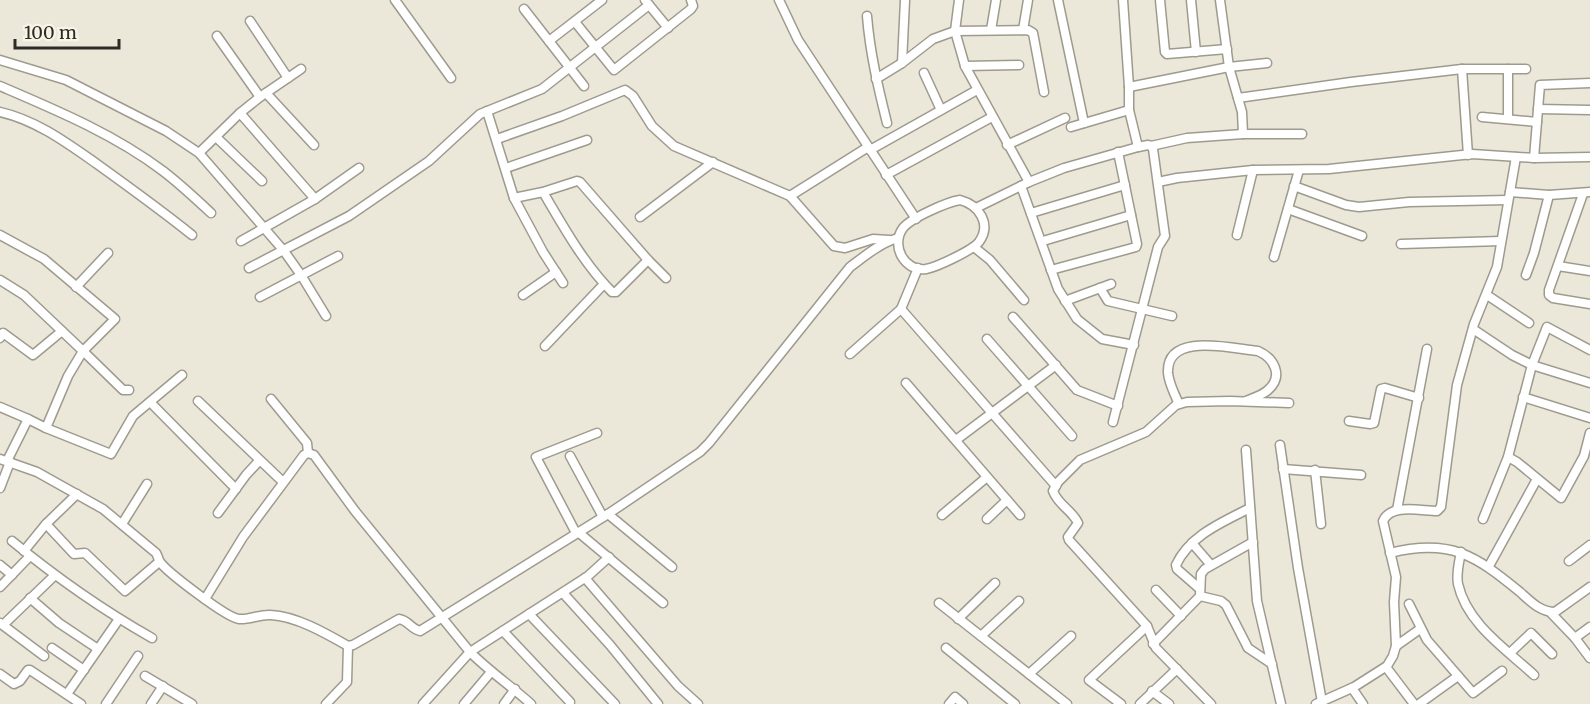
<svg xmlns="http://www.w3.org/2000/svg" width="1590" height="704" viewBox="0 0 1590 704" font-family="Merriweather,serif">
<rect width="100%" height="100%" fill="#ebe8da"/>
<g fill="none" stroke-linecap="round" stroke-linejoin="round">
<g stroke="#9e9b8e" stroke-width="11">
<g id="minor">
<path d="M395,0L451,78"/>
<path d="M645,0L668,28"/>
<path d="M779,0L798,40L916,219"/>
<path d="M959,0L955,31L965,66L1029,182"/>
<path d="M1058,0L1084,123"/>
<path d="M1123,0L1129,87V110L1138,147"/>
<path d="M1160,0L1165,52L1167,54L1227,49"/>
<path d="M1191,0L1196,52"/>
<path d="M1220,0L1229,67L1242,112L1243,134"/>
<path d="M524,9L584,86"/>
<path d="M867,16C870,53 878,87 887,123"/>
<path d="M250,21L288,78"/>
<path d="M575,22L614,70L691,9L693,6L691,0"/>
<path d="M991,30L996,0"/>
<path d="M1023,30L1028,0"/>
<path d="M217,36L260,97"/>
<path d="M549,41L602,0"/>
<path d="M0,60L66,80L166,131L199,153L284,251L301,275L326,316"/>
<path d="M902,63L905,0"/>
<path d="M965,66L1019,65"/>
<path d="M1462,69L1468,155"/>
<path d="M924,73L941,110"/>
<path d="M876,79L902,63L933,39L955,31L1028,30L1033,33L1044,92"/>
<path d="M0,86C56,110 114,134 163,171C180,184 196,199 211,213"/>
<path d="M1129,87L1229,67L1267,63"/>
<path d="M266,93L314,145"/>
<path d="M1238,98L1351,82L1462,69H1526"/>
<path d="M1538,109L1590,110"/>
<path d="M487,111L514,198L543,252L563,283"/>
<path d="M0,112C36,120 67,143 97,164C129,187 161,210 192,235"/>
<path d="M240,113L315,199"/>
<path d="M1482,117L1537,122"/>
<path d="M1508,118V69"/>
<path d="M1071,127L1129,110"/>
<path d="M216,137L262,181"/>
<path d="M497,139L562,116L625,90L633,96L652,126L674,146L790,196L834,246L845,248L873,239L889,240"/>
<path d="M1007,145L1065,118"/>
<path d="M870,150L977,90"/>
<path d="M199,153L240,113L260,97L301,69"/>
<path d="M1534,158L1540,85L1590,83"/>
<path d="M506,168L587,140"/>
<path d="M886,175L992,117"/>
<path d="M1158,182L1177,178L1253,170L1329,169L1472,154L1534,158L1590,157"/>
<path d="M1021,186L1058,289L1077,319L1102,339L1134,345"/>
<path d="M1294,186L1346,205L1359,207L1409,202L1508,200"/>
<path d="M1510,192L1549,195L1590,192"/>
<path d="M1583,194L1549,290V295L1553,298L1590,304"/>
<path d="M790,196L868,147"/>
<path d="M514,198L543,192L577,181L580,182L648,260L616,292H612C584,264 563,226 543,192"/>
<path d="M960,200C979,205 992,224 979,242C973,250 937,267 926,269C905,272 890,246 903,228C911,218 947,202 960,200Z"/>
<path d="M976,208L1029,182L1064,168L1138,147L1148,145L1151,146L1187,138L1243,134H1302"/>
<path d="M1288,209L1362,236"/>
<path d="M1031,213L1125,185"/>
<path d="M640,217L713,162"/>
<path d="M0,235L44,259L115,319L83,351L123,390H129"/>
<path d="M1237,235L1253,170"/>
<path d="M241,241L315,199L359,168"/>
<path d="M1043,241L1131,215"/>
<path d="M1401,244L1501,241"/>
<path d="M974,247L990,260L1024,300"/>
<path d="M1274,257L1299,170"/>
<path d="M648,260L666,278"/>
<path d="M1558,266L1590,271"/>
<path d="M249,268L349,216L429,161L480,114L542,89L649,5"/>
<path d="M918,268L901,309L1056,486"/>
<path d="M1051,270L1136,247L1137,244L1118,152"/>
<path d="M1526,275L1534,253L1549,195"/>
<path d="M0,280L24,295L83,351L68,376L46,428"/>
<path d="M76,287L108,253"/>
<path d="M1100,288L1108,301L1172,316"/>
<path d="M523,295L556,272"/>
<path d="M1487,295L1529,323"/>
<path d="M260,297L338,256"/>
<path d="M1065,301L1111,284"/>
<path d="M1013,317L1077,390L1118,406"/>
<path d="M1473,329L1512,355L1532,365L1547,327L1590,350"/>
<path d="M0,338L3,333L33,355L62,331"/>
<path d="M987,339L1072,436"/>
<path d="M545,346L604,284"/>
<path d="M850,354L901,309"/>
<path d="M906,383L1020,515"/>
<path d="M1523,397L1590,418"/>
<path d="M271,399L307,443L308,453"/>
<path d="M198,401L283,482"/>
<path d="M150,402L236,489"/>
<path d="M1179,404C1175,395 1169,384 1168,373C1166,331 1233,349 1258,351C1274,358 1284,376 1268,390C1263,395 1253,398 1246,401"/>
<path d="M0,407L28,419L7,461"/>
<path d="M28,419L46,428L111,454L133,416L182,375"/>
<path d="M1349,421L1370,424L1374,423L1381,389L1385,388L1419,398"/>
<path d="M1113,422L1158,247L1165,236L1153,149L1151,146"/>
<path d="M956,440L1056,365"/>
<path d="M1280,445L1298,568L1322,702"/>
<path d="M1246,450L1257,601L1281,704"/>
<path d="M308,453L314,455L355,511L470,652C489,671 511,686 531,704"/>
<path d="M570,456L603,517"/>
<path d="M1508,457L1517,462L1561,498L1584,456L1590,433"/>
<path d="M0,459L37,472L103,509L156,553C157,554 159,561 160,562C167,572 227,618 239,619C249,620 260,614 271,615C296,616 327,634 348,646L353,645L399,619C408,620 411,629 420,631L608,514L700,452L709,443L850,267C865,256 880,243 898,238"/>
<path d="M1283,469L1361,475"/>
<path d="M1315,470L1321,524"/>
<path d="M0,488L10,462"/>
<path d="M1397,510L1427,349"/>
<path d="M218,513L246,475L259,461"/>
<path d="M608,514L672,567"/>
<path d="M942,515L987,477"/>
<path d="M987,519L1007,500"/>
<path d="M1483,519L1508,457L1532,365L1590,383"/>
<path d="M46,524L74,554L85,553L125,591L159,562"/>
<path d="M122,524L147,484"/>
<path d="M578,532L663,603"/>
<path d="M576,533L536,457L597,433"/>
<path d="M12,541C57,578 101,609 152,638"/>
<path d="M1192,543L1211,565"/>
<path d="M24,551L46,524L77,494"/>
<path d="M1461,552C1459,563 1456,573 1458,584C1467,624 1506,649 1534,675"/>
<path d="M1390,553C1450,538 1475,555 1520,592C1530,601 1540,612 1555,612L1590,587"/>
<path d="M1569,561L1590,545"/>
<path d="M0,565L12,575"/>
<path d="M1489,566L1537,479"/>
<path d="M585,578L678,686L698,704"/>
<path d="M0,587L30,556"/>
<path d="M1200,589L1177,569L1176,565C1190,535 1223,522 1250,508"/>
<path d="M1156,590L1181,616"/>
<path d="M563,593L610,645L658,704"/>
<path d="M1200,596L1221,601L1226,605L1248,648L1272,664"/>
<path d="M30,598L59,623L98,649"/>
<path d="M205,599L243,537L304,455L308,453"/>
<path d="M939,603L1067,704"/>
<path d="M1409,604L1427,640L1473,693L1502,671"/>
<path d="M1550,612L1575,638L1590,658"/>
<path d="M529,614L615,704"/>
<path d="M958,619L995,583"/>
<path d="M0,623L44,656"/>
<path d="M3,625L54,576"/>
<path d="M503,631L570,702"/>
<path d="M981,636L1019,601"/>
<path d="M1575,638L1590,627"/>
<path d="M1153,644L1200,596L1201,574L1205,569L1253,542"/>
<path d="M1396,646L1420,629"/>
<path d="M52,648L84,670"/>
<path d="M946,648L1015,704"/>
<path d="M1510,653L1531,633L1552,654"/>
<path d="M1386,667L1414,704"/>
<path d="M0,674L14,684L20,681L28,670H30L81,704"/>
<path d="M1029,674L1071,636"/>
<path d="M145,676L192,704"/>
<path d="M1352,688L1363,704"/>
<path d="M1152,691L1169,704"/>
<path d="M67,694L119,619"/>
<path d="M106,704L138,656"/>
<path d="M151,704L163,686"/>
<path d="M326,704L347,682L348,646"/>
<path d="M423,704L470,652L588,576L609,557"/>
<path d="M464,704L491,672"/>
<path d="M504,704L515,689"/>
<path d="M949,704L955,697L963,704"/>
<path d="M1121,704L1089,680L1147,626"/>
<path d="M1140,704L1177,669"/>
<path d="M1211,704L1156,648L1147,626L1069,540L1068,537L1078,523C1072,510 1058,505 1053,491L1058,482L1080,460L1146,432L1176,405L1187,402L1230,401L1289,403"/>
<path d="M1316,704L1354,687L1387,666L1393,656L1396,646L1394,602L1396,577L1383,521C1391,503 1421,511 1437,511L1441,507L1457,385L1474,324L1497,267L1516,157"/>
<path d="M1419,704L1458,676"/>
</g>
</g>
<use href="#minor" stroke="#fff" stroke-width="8"/>
</g>
<path d="M15 39v9h104v-9" fill="none" stroke="#2c2b26" stroke-width="3"/>
<text x="24" y="39" font-size="18" fill="#2c2b26" stroke="#f8f5e7" stroke-width="4.5" paint-order="stroke">100 m</text>
</svg>
